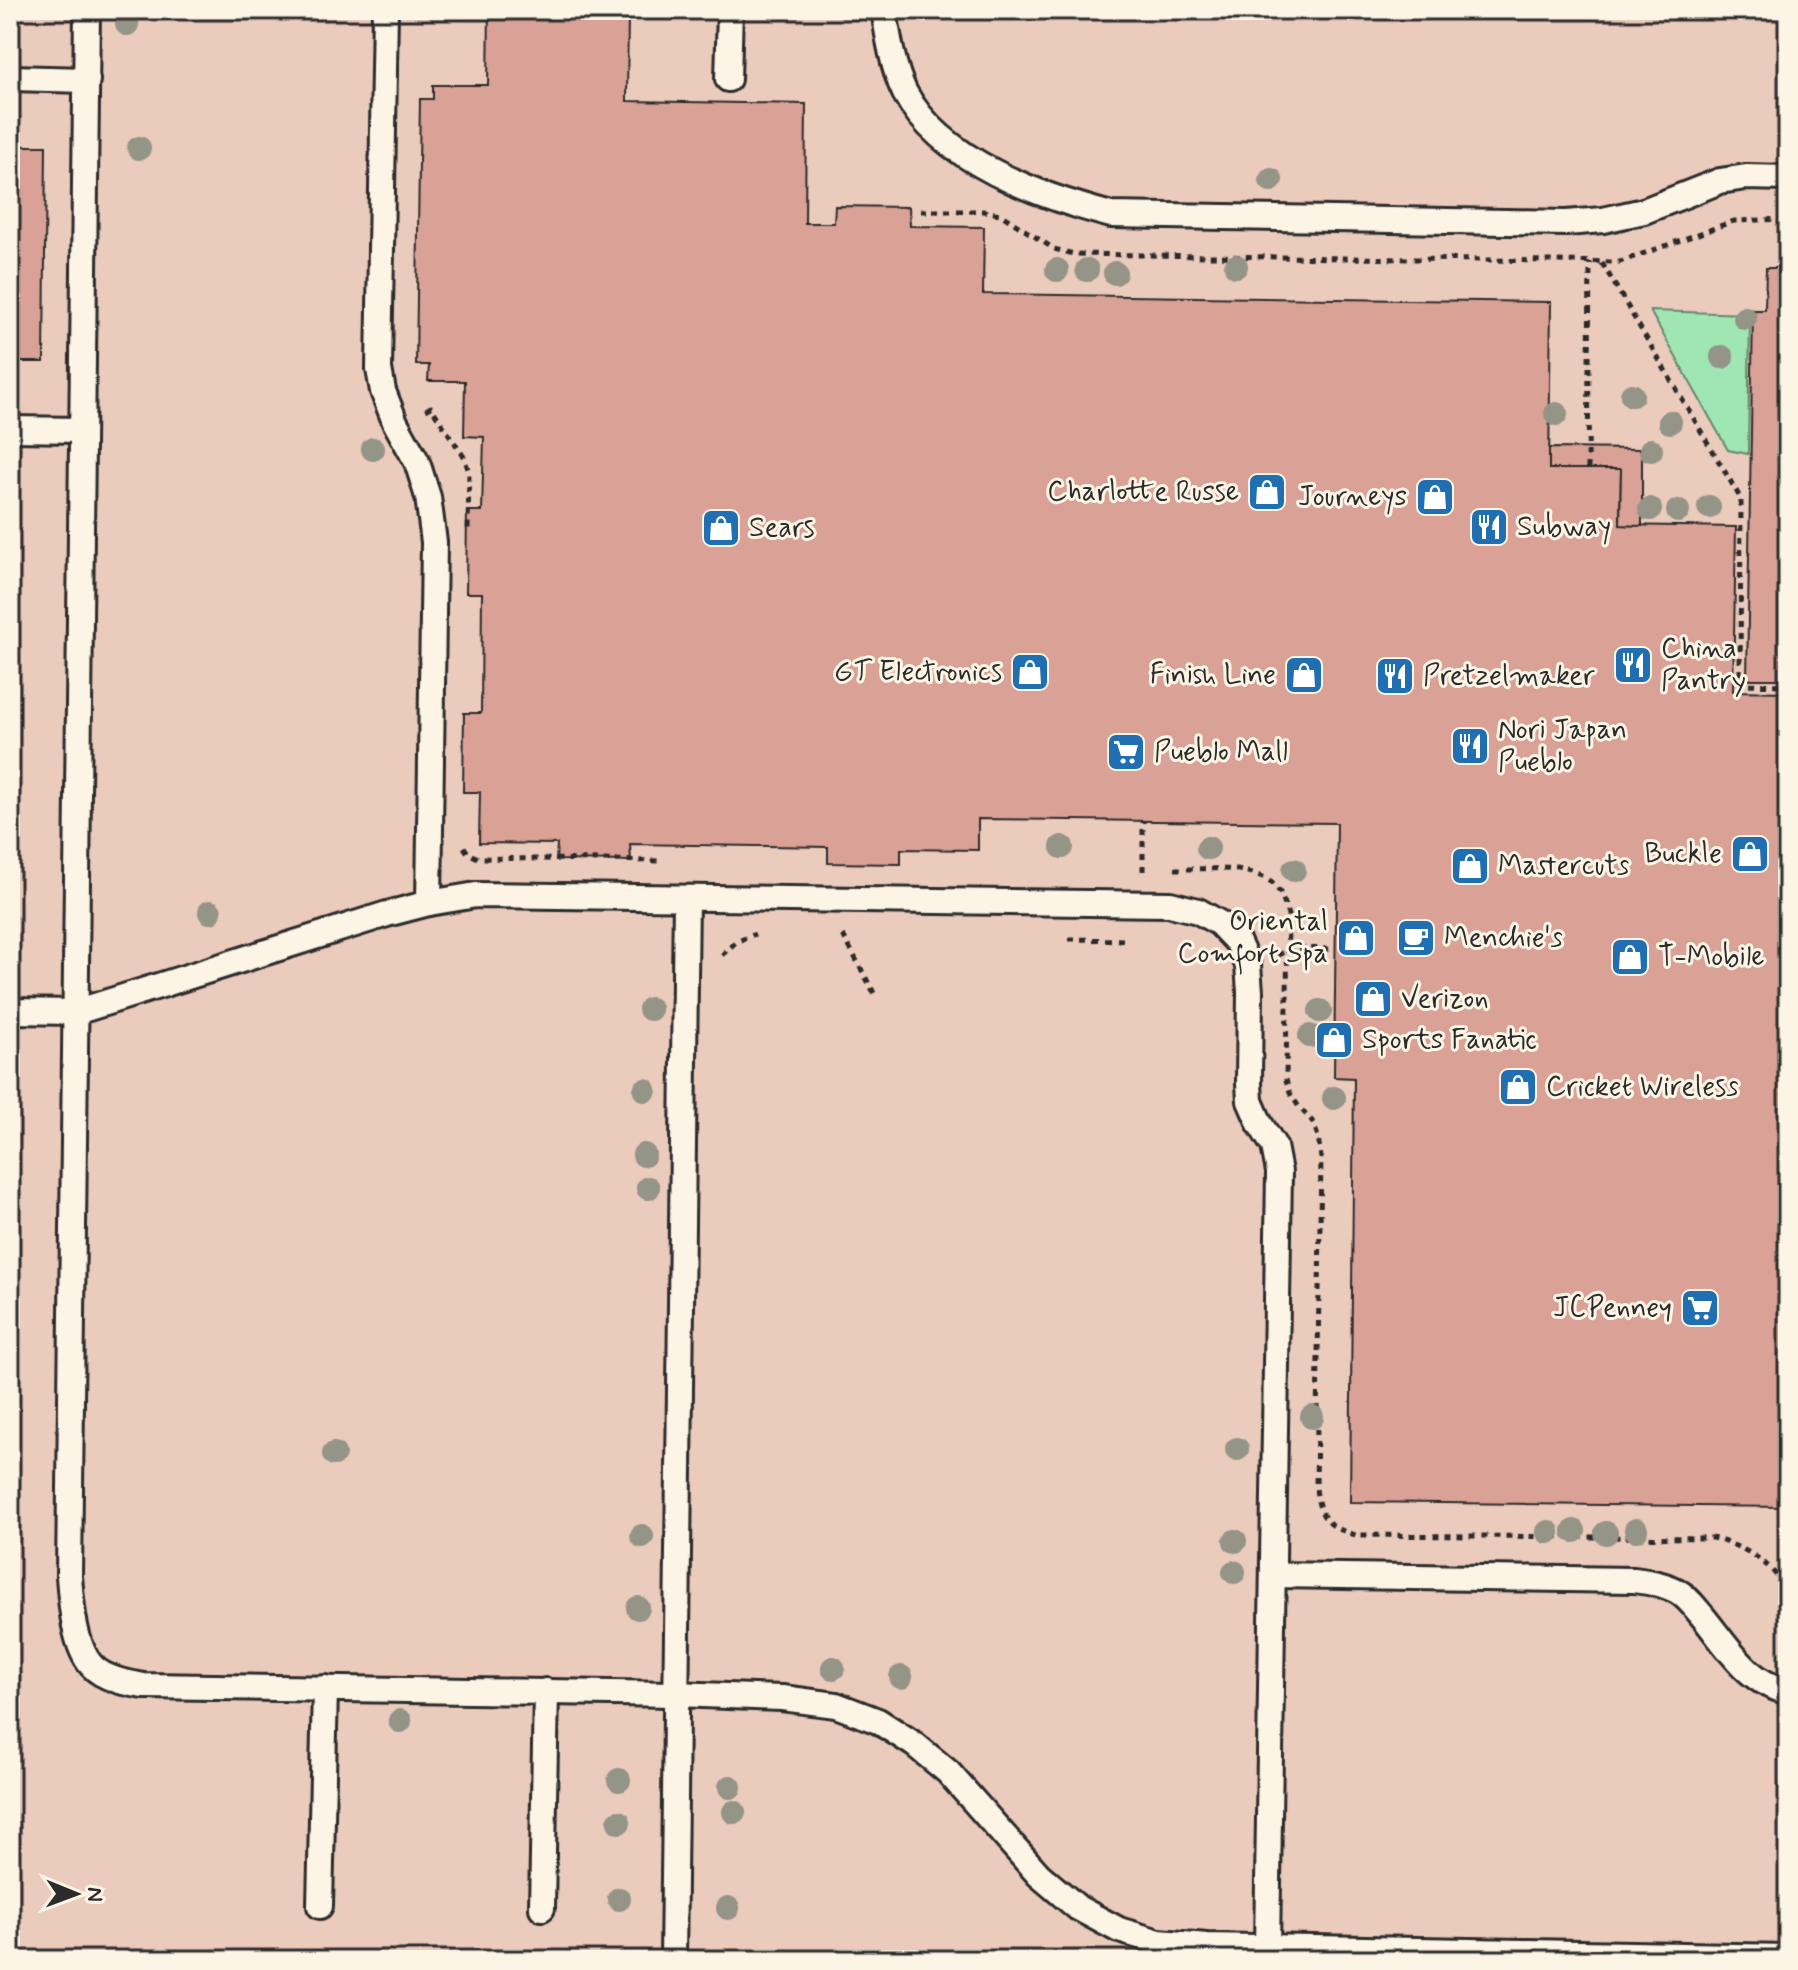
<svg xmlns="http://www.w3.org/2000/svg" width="1798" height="1970" viewBox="0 0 1798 1970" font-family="Mynerve,sans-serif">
<rect width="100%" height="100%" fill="#f2dccd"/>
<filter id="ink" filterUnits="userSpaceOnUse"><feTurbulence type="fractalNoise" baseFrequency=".0125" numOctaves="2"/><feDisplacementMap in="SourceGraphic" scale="16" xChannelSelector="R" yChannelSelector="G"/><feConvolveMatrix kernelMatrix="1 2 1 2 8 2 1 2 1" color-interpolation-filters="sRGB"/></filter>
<g filter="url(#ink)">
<rect fill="#ebcbbc" x="10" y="10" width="1778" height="1950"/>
<path fill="#a0e6b3" stroke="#66886f" stroke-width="2" d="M1650,311L1750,314L1748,454L1728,450Z"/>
<g fill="#daa296" stroke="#2b2b2b" stroke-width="2">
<path d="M489,10L628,11L627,101L806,104L805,223H834L835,206L909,207L910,226L984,227L983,294L1551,302L1549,469H1621L1620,525L1736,527L1733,691L1788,692V1507L1350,1502L1354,1078L1334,1077L1337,823L978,819V850L901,849V864L828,863V847L630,844L631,861L556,860L557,844L479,843L480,792H463L464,713H481L482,593H466L467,511H482L484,437L464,436L465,381H428L429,365H416L420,99H433V85H488Z"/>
<path d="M10,146H46L44,362H10Z"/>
<path d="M1766,268H1788V679H1747L1753,310H1765Z"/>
<path d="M1549,448L1642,449V526L1620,525L1621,469H1549Z"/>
</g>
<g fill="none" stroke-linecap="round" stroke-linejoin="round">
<g stroke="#2b2b2b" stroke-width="30">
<g id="service">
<path d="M87,10L69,1576C71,1602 74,1647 92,1666C104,1679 127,1683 144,1686L676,1694L782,1698L836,1705L878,1721L914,1744L948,1772L1039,1875L1078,1908L1119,1930L1159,1942L1207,1946L1788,1957"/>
<path d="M385,10L379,369L383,391L395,422L417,462L428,497L434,542L429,903"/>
<path d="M884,10C888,36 893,69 905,93C942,162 1040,196 1111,215L1566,223L1603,220L1644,211L1720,181L1746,177L1788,178"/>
<path d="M10,78L87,80"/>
<path d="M728,79L730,10"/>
<path d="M10,429L82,430"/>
<path d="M10,1011L76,1012L387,914L429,903L476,895L1170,904L1198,911L1219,923L1238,943L1248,965L1250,992L1249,1083L1250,1101L1260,1124L1274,1146L1279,1172L1267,1947"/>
<path d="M1273,1575L1634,1580C1649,1582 1664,1584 1677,1591C1688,1597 1696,1609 1704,1618C1727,1646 1749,1685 1788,1691"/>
<path d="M320,1906L325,1688"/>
<path d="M542,1908L546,1691"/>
<path d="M673,1960L686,898"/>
</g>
</g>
<g stroke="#2b2b2b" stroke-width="5" stroke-dasharray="6 6" stroke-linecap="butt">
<path d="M921,211H983L1000,214L1054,249L1074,254L1620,262L1734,221L1788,219"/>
<path d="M1602,263L1741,499L1740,684L1788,685"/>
<path d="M426,410L431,407L464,457L469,472L468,529"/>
<path d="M1588,469L1590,262"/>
<path d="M464,847L468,853L478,858L661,861"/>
<path d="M1175,869C1205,870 1261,862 1279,891C1283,897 1285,908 1288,915L1286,1080L1290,1093L1299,1107L1312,1121L1318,1136L1321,1158L1316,1488C1319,1517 1327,1527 1356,1535L1712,1538C1745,1547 1773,1562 1788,1594"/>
<path d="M1143,871V820"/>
<path d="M843,935L874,993"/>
<path d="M1069,939L1124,940"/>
<path d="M722,955L736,942L755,934"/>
<path d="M1278,956L1288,948L1335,949"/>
</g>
<use href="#service" stroke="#fcf5e5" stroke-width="24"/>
</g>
<g fill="#949487">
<circle cx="127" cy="24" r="12"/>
<circle cx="139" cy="148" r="12"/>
<circle cx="1271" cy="180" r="12"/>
<circle cx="1236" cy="266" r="12"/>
<circle cx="1057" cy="270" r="12"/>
<circle cx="1087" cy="270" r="12"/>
<circle cx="1115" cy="273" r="12"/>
<circle cx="1745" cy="318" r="12"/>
<circle cx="1722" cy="357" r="12"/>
<circle cx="1632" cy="395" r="12"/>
<circle cx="1556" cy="414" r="12"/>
<circle cx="1670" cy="422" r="12"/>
<circle cx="373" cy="449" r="12"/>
<circle cx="1651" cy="450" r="12"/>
<circle cx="1709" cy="507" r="12"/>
<circle cx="1650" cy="509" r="12"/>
<circle cx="1678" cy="511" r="12"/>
<circle cx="1062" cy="847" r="12"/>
<circle cx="1208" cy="848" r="12"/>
<circle cx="1294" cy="870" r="12"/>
<circle cx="210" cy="912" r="12"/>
<circle cx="650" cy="1009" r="12"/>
<circle cx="1320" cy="1011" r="12"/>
<circle cx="1310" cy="1036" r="12"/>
<circle cx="645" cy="1090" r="12"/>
<circle cx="1334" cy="1098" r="12"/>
<circle cx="644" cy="1155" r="12"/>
<circle cx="648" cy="1188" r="12"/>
<circle cx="1312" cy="1417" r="12"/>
<circle cx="1237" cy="1449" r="12"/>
<circle cx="334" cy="1454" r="12"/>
<circle cx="1636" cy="1530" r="12"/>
<circle cx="1574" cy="1531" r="12"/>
<circle cx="1548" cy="1532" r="12"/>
<circle cx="1606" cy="1533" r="12"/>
<circle cx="642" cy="1536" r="12"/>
<circle cx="1235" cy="1541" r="12"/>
<circle cx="1234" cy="1572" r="12"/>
<circle cx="638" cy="1608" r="12"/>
<circle cx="833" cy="1668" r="12"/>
<circle cx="901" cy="1677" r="12"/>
<circle cx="400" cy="1721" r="12"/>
<circle cx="619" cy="1780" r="12"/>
<circle cx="730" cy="1787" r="12"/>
<circle cx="734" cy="1812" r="12"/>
<circle cx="619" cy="1822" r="12"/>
<circle cx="619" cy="1899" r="12"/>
<circle cx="728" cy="1908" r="12"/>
</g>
</g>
<defs>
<g id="shop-square" transform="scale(2)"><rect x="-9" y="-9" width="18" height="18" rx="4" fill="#1f6fb2" stroke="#fcf5e5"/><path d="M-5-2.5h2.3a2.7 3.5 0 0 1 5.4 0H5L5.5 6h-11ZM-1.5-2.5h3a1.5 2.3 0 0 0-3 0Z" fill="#fff"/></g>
<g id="restaurant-square" transform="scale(2)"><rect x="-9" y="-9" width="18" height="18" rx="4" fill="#1f6fb2" stroke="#fcf5e5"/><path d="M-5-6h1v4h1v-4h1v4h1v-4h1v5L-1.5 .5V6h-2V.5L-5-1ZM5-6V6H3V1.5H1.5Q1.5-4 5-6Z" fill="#fff"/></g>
<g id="supermarket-square" transform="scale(2)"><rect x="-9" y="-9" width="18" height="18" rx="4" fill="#1f6fb2" stroke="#fcf5e5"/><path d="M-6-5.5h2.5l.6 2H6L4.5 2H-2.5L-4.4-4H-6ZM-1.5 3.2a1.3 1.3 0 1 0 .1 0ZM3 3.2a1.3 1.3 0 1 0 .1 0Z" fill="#fff"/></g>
<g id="cafe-square" transform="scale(2)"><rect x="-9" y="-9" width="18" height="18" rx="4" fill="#1f6fb2" stroke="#fcf5e5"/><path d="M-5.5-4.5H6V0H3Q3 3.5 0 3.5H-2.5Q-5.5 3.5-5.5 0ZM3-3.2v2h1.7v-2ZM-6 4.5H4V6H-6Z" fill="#fff"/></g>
</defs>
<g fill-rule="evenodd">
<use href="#shop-square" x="1267" y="492"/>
<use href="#shop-square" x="1435" y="497"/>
<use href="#restaurant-square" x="1489" y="527"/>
<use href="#shop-square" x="721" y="528"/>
<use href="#restaurant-square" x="1633" y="665"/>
<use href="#shop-square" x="1030" y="672"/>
<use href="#shop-square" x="1304" y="675"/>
<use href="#restaurant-square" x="1395" y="676"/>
<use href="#restaurant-square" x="1470" y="746"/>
<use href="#supermarket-square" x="1126" y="752"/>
<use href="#shop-square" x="1750" y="854"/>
<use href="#shop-square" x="1470" y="866"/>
<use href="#shop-square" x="1356" y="938"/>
<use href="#cafe-square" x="1416" y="938"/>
<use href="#shop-square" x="1630" y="957"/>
<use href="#shop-square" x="1373" y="999"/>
<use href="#shop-square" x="1334" y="1040"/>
<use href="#shop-square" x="1518" y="1087"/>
<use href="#supermarket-square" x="1700" y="1308"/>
</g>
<g text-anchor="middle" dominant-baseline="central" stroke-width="6" stroke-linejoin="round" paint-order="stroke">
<g font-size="28" fill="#2b2b2b" stroke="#fcf5e5" text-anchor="start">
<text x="1239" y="492" text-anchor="end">Charlotte Russe</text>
<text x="1407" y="497" text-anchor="end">Journeys</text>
<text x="1517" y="527">Subway</text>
<text x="749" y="528">Sears</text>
<text x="1661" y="649">China<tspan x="1661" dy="32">Pantry</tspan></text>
<text x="1002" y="672" text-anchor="end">GT Electronics</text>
<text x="1276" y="675" text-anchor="end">Finish Line</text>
<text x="1423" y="676">Pretzelmaker</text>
<text x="1498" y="730">Nori Japan<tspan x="1498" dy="32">Pueblo</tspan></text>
<text x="1154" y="752">Pueblo Mall</text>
<text x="1722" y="854" text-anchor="end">Buckle</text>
<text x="1498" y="866">Mastercuts</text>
<text x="1328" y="922" text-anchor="end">Oriental<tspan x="1328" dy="32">Comfort Spa</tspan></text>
<text x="1444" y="938">Menchie's</text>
<text x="1658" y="957">T-Mobile</text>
<text x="1401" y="999">Verizon</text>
<text x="1362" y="1040">Sports Fanatic</text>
<text x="1546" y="1087">Cricket Wireless</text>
<text x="1672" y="1308" text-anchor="end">JCPenney</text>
</g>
</g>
<rect width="1798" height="1970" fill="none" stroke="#fcf5e5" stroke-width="40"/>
<rect x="20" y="20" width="1758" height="1930" fill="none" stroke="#2b2b2b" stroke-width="3" filter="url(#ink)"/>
<g transform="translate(76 1894) rotate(91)" stroke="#fcf5e5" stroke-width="6" paint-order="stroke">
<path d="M0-6L14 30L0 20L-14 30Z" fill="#2b2b2b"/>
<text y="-12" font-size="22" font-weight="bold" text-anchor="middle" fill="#2b2b2b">N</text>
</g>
</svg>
